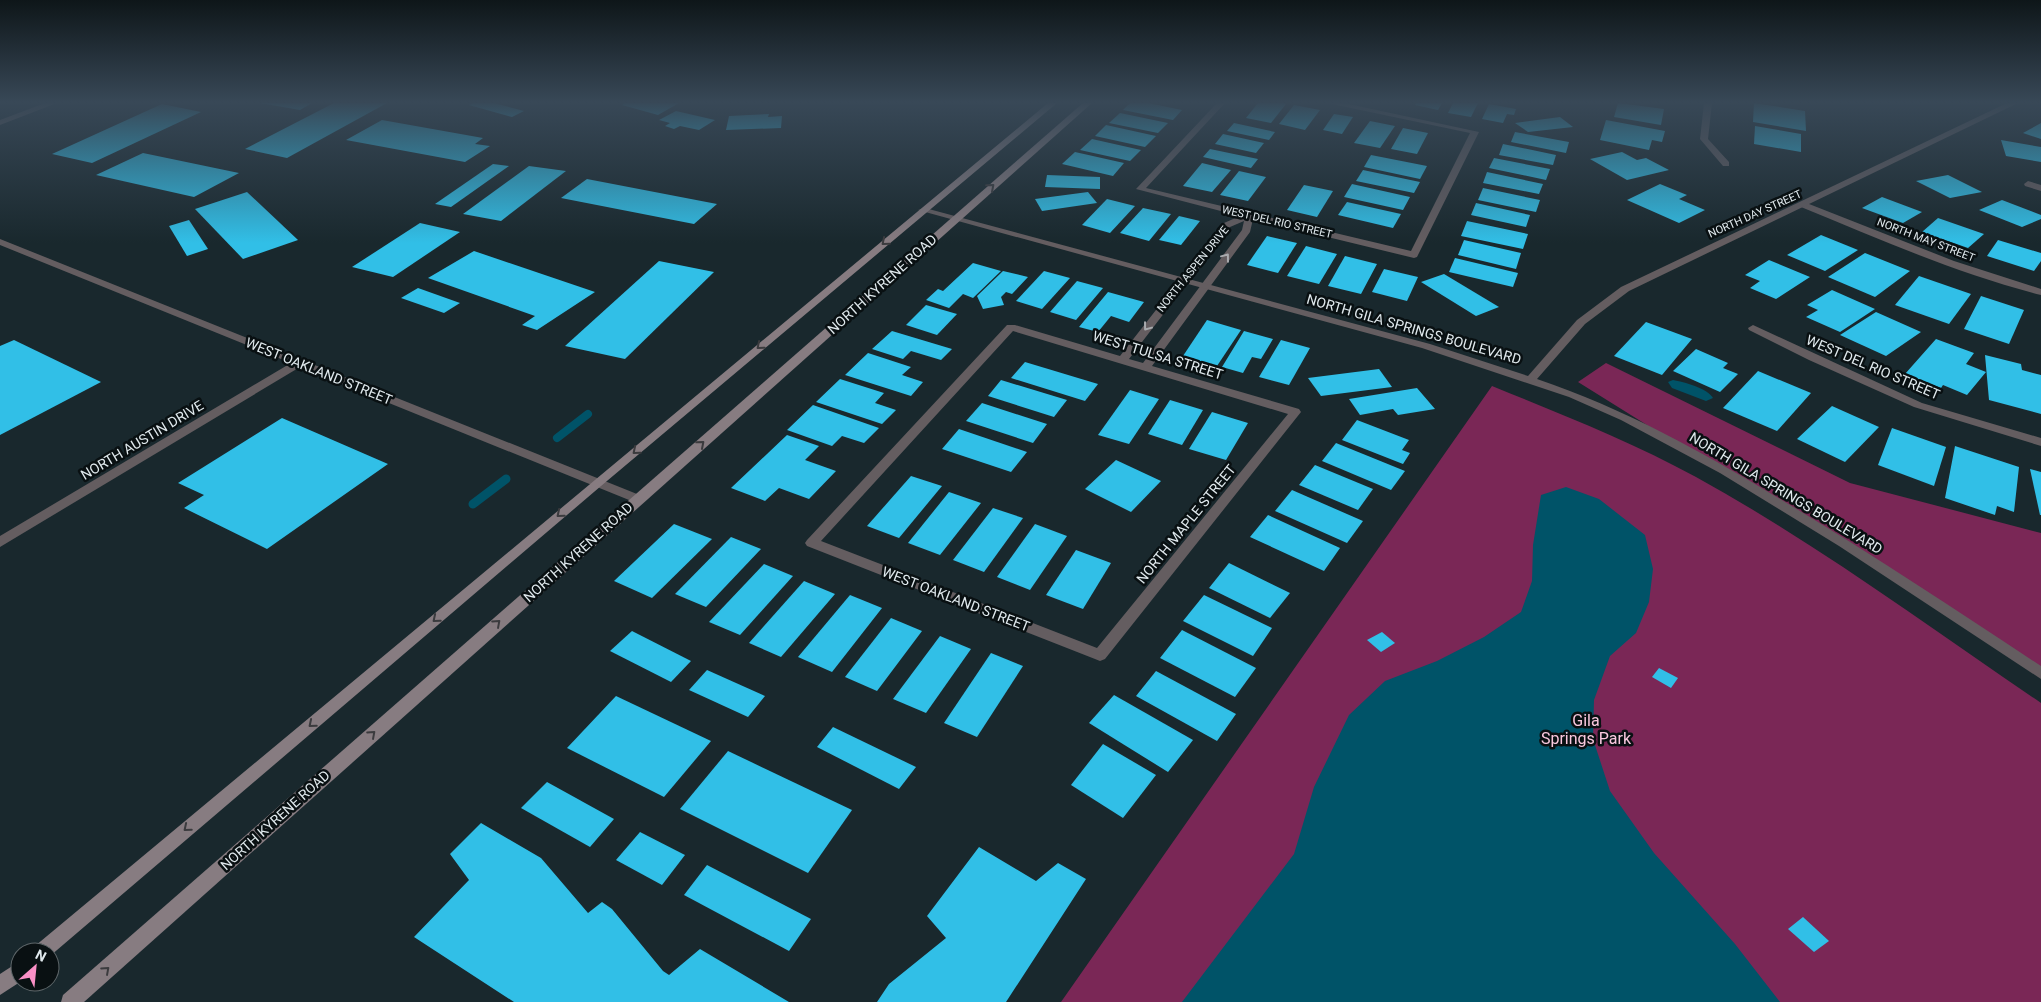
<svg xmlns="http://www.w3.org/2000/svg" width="2041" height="1002" viewBox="0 0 2041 1002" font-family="Roboto,sans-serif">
<rect width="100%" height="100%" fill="#19282d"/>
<g fill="#7a2756">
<path d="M1606,363L1850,483L2041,533V671L1578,382Z"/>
<path d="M1492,386C1561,414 1630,441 1696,477C1816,543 1928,626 2041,703V1002H1061Z"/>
</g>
<g fill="#005368">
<path d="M1673,380C1684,382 1707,388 1713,398L1706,401L1672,388L1668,382Z"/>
<path d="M1566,487L1599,499L1645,535L1653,569L1649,602L1636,633L1610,656L1594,700L1593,739L1610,791L1654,853L1735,944L1780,1002H1182L1294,854L1314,787L1349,715L1385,681L1437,661L1484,637L1521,612L1532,581L1533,545L1541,495Z"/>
</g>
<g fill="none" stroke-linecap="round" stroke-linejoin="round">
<path stroke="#005368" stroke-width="8" d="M557,438L588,414"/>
<path stroke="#005368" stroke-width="9" d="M473,504L506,479"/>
</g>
<g fill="#31bfe7">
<path d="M260,103H312L300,110Z"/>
<path d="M334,103H387L287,158L245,149Z"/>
<path d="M473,103H494L524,111L512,117L469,105Z"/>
<path d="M625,103H679L658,115L622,105Z"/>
<path d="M1130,103H1148L1182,110L1173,120L1123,110Z"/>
<path d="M1258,103H1283L1286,104L1271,123L1246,118Z"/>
<path d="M1416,103H1442L1438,110L1415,105Z"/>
<path d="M1453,103H1478L1471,117L1448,113Z"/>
<path d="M1618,103L1664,109L1661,125L1614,117Z"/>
<path d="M1754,103L1805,111L1806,131L1753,122Z"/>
<path d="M162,104L201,112L92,163L52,154Z"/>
<path d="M1489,104L1516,109L1514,115L1507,114L1503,123L1482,119Z"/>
<path d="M1294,105L1320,110L1305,130L1279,124Z"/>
<path d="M676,111L715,120L699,130L680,126L674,129L665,126L670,123L659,120Z"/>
<path d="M1120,113L1168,123L1158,133L1109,123Z"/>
<path d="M769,114L768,117L782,116L781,128L726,130L729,116Z"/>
<path d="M1334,114L1353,117L1342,134L1323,130Z"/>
<path d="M1560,117L1573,127L1528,132L1515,123Z"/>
<path d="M382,120L483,138L475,144L490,146L465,162L346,140Z"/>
<path d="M1606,120L1665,131L1662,142L1652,140L1649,150L1600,140Z"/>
<path d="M1370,121L1395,126L1380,148L1354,143Z"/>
<path d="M1234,123L1275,132L1269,140L1227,131Z"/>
<path d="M2041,123V139L2023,133Z"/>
<path d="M1106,125L1156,136L1145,147L1095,136Z"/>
<path d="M1755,126L1801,134V152L1754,144Z"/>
<path d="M1403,128L1428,133L1417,154L1391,149Z"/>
<path d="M1515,132L1569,142L1566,153L1511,142Z"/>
<path d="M1223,134L1264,143L1256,153L1215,144Z"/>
<path d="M1092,139L1141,150L1130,161L1080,150Z"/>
<path d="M2001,140L2041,147V162L2006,156Z"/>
<path d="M1503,144L1556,155L1553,165L1499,155Z"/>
<path d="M1210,149L1258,159L1251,168L1203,157Z"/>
<path d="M1075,152L1124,163L1113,176L1062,164Z"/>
<path d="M1622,152L1637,160L1646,158L1669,170L1627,180L1590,159Z"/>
<path d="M143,153L239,173L194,197L96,175Z"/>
<path d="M1371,155L1427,166L1420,179L1364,167Z"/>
<path d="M1494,158L1550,169L1546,180L1489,168Z"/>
<path d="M1202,163L1231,170L1212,192L1183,186Z"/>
<path d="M493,164L509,166L451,207L435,204Z"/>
<path d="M529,166L566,171L501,221L463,214Z"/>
<path d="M1363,170L1420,182L1414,193L1356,181Z"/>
<path d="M1239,171L1266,177L1248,201L1220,195Z"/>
<path d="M1487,172L1543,184L1539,194L1483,183Z"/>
<path d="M1047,175L1100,177V189L1045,187Z"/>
<path d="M1948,175L1982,192L1950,198L1916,181Z"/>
<path d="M587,179L717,204L694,224L561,198Z"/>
<path d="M1352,184L1410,197L1403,210L1344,197Z"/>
<path d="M1660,184L1687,195L1679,199L1705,210L1679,223L1627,200Z"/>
<path d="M1304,185L1333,191L1317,217L1287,210Z"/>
<path d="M1483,188L1540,200L1536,212L1478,200Z"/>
<path d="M247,192L298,240L243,259L195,209Z"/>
<path d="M1088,192L1097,203L1042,211L1035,199Z"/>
<path d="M1882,197L1922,212L1903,223L1862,208Z"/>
<path d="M1107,199L1135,206L1110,233L1082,225Z"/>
<path d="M2002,200L2041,215V219L2022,227L1979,210Z"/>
<path d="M1347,202L1401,214L1393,228L1338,215Z"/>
<path d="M1476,203L1530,215L1526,227L1471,215Z"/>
<path d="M1143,208L1171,214L1149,241L1120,233Z"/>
<path d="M1179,216L1200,221L1181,245L1159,240Z"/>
<path d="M1938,218L1984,234L1968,248L1922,232Z"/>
<path d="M189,220L208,249L187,256L169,226Z"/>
<path d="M1467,221L1528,234L1523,249L1461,236Z"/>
<path d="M420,223L460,232L393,277L352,267Z"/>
<path d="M1821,235L1858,250L1825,271L1787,255Z"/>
<path d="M1267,236L1297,243L1278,273L1247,265Z"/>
<path d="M1464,240L1521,253L1516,269L1458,255Z"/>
<path d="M1998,240L2041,253V261L2034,271L1987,256Z"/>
<path d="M1306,246L1337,254L1319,284L1287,276Z"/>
<path d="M474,251L595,292L537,330L522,325L535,316L428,278Z"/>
<path d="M1865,253L1910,271L1875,297L1828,277Z"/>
<path d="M1345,256L1377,264L1361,294L1328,286Z"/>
<path d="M1455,258L1518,273L1513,287L1449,272Z"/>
<path d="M1769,260L1810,277L1776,299L1750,288L1760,281L1745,275Z"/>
<path d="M659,261L714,272L625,359L565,346Z"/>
<path d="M973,263L1001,271L973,298L963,294L949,308L926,300L938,289L943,291Z"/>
<path d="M1384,269L1418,277L1407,301L1372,292Z"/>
<path d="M1003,271L1028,277L1012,294L1006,292L1001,297L1004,305L983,309L977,296Z"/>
<path d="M1044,271L1070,278L1042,309L1016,301Z"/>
<path d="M1444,274L1499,307L1476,316L1421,282Z"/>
<path d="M1919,276L1971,294L1949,324L1895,305Z"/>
<path d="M1077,281L1103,288L1076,320L1050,312Z"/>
<path d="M418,288L460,303L444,313L401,298Z"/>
<path d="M1832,290L1875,309L1840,332L1806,317L1818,310L1807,305Z"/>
<path d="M1108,292L1144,302L1129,322L1111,316L1098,332L1079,327Z"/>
<path d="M1981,296L2024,310L2009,344L1964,329Z"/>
<path d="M926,305L957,314L937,335L906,325Z"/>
<path d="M1876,312L1921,332L1886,356L1840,335Z"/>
<path d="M1207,320L1241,330L1217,366L1183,356Z"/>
<path d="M1646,322L1692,339L1662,375L1614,356Z"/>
<path d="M892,331L952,349L941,360L911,351L903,359L872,349Z"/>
<path d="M1244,331L1273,339L1261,359L1252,357L1243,373L1222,367Z"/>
<path d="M1936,339L1974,353L1966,364L1986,372L1967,395L1943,385L1941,388L1905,374Z"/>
<path d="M14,340L101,382L0,435V346Z"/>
<path d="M1281,340L1310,348L1289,385L1259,377Z"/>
<path d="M1696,349L1728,363L1723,368L1738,374L1720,392L1673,371Z"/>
<path d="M868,353L911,367L902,375L923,382L911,396L845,375Z"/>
<path d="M1985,355L2021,364L2022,370L2041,375V414L1989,400Z"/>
<path d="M1025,362L1098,384L1085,401L1011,378Z"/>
<path d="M1379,369L1392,387L1321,396L1308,378Z"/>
<path d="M1758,371L1811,393L1777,431L1723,408Z"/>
<path d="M840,379L884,393L875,403L896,410L882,424L816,402Z"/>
<path d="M1001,380L1067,400L1054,417L988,396Z"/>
<path d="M1417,388L1435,409L1398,415L1393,409L1360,415L1349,399Z"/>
<path d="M1130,390L1159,399L1129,444L1098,435Z"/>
<path d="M1170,400L1203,410L1182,445L1148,434Z"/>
<path d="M982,403L1047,424L1033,443L966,421Z"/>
<path d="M813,405L879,428L864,443L842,436L832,446L787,430Z"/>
<path d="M1832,406L1879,427L1845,462L1797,439Z"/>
<path d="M1212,412L1248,423L1226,460L1189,449Z"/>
<path d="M282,418L388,464L267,549L184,508L204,495L178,483Z"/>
<path d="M1357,420L1409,440L1402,450L1410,453L1403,464L1342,440Z"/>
<path d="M1892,428L1946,447L1934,486L1878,465Z"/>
<path d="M959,429L1027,452L1011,472L942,449Z"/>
<path d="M787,435L819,446L805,460L836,471L809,499L779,488L765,501L731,488Z"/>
<path d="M1336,443L1405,471L1391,490L1322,461Z"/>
<path d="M1955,446L2019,467L2014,512L1997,506L1995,515L1945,498Z"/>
<path d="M1116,460L1161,481L1131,512L1085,489Z"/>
<path d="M1315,465L1373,489L1358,510L1299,485Z"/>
<path d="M2030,469L2041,472V515H2040Z"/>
<path d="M911,476L942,486L899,538L867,526Z"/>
<path d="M1292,490L1363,521L1347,543L1275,511Z"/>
<path d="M949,492L981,503L940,555L908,543Z"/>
<path d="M993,508L1023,518L984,572L953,560Z"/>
<path d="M1268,515L1340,548L1324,571L1250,537Z"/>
<path d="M674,524L712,539L652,598L614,581Z"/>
<path d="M1035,524L1067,536L1030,590L997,577Z"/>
<path d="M731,537L761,549L706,607L675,594Z"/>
<path d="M1076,550L1111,563L1083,609L1046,595Z"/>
<path d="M1229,563L1290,593L1270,618L1209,588Z"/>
<path d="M764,564L793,576L740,635L709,622Z"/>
<path d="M804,581L835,594L781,657L749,643Z"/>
<path d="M850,595L882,608L832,672L798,657Z"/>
<path d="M1204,595L1272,628L1253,656L1183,621Z"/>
<path d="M891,618L922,631L877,691L845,677Z"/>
<path d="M1182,630L1256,668L1235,697L1160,658Z"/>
<path d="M632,631L691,661L671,682L610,651Z"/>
<path d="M1382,632L1395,643L1381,652L1367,640Z"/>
<path d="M940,636L971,649L926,713L893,699Z"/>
<path d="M991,653L1023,666L977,737L944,723Z"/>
<path d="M1659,668L1678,678L1671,688L1652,677Z"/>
<path d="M707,670L765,696L748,717L689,690Z"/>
<path d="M1156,671L1236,714L1217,741L1136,696Z"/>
<path d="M1114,695L1193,740L1168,772L1089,723Z"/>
<path d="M616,696L711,741L664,797L567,748Z"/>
<path d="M833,727L916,767L899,789L817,747Z"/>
<path d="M1103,744L1156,775L1123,818L1071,785Z"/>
<path d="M728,751L852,810L808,873L680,809Z"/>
<path d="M547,782L614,819L590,847L521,808Z"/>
<path d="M481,823L541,858L588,913L602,902L612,909L663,971L669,975L700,949L789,1002H514L414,937L469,880L450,854Z"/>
<path d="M640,832L685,855L662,885L616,860Z"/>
<path d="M979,847L1036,881L1058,863L1086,879L1006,1002H877L889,984L946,938L927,916Z"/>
<path d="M707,865L811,919L789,951L684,895Z"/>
<path d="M1803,917L1829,941L1814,952L1788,929Z"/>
</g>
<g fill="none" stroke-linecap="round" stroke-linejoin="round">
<g fill="#645d60" fill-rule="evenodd">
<path d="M45,103H57L0,125V120Z"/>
<path d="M1217,103H1225L1146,188L1411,251L1470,133L1327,103H1344L1479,132L1417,257L1414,258L1253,219L1250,232L1152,366L1299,409L1301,412L1105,659L1100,661L1095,659L807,546L805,543L807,540L1007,325H1015L1120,356L1224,223L1240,216L1136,189ZM1244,221L1242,230L1143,363L1129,359L1230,227ZM1013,331L1288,414L1097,648L821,541Z"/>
<path d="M1704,103H1712L1708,139L1729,162V166H1723L1700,139Z"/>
<path d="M2028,181L2041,185V191L2025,186L2024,184Z"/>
<path d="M1804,202L1954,261L2041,289V295C1958,274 1879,239 1801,207V203Z"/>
<path d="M0,239L642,496L644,499L642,502H634L300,367L0,547V536L291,363L0,245Z"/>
<path d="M1753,325L1922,403L2041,438V446L1914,407L1809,360L1749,330L1748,328Z"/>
</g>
<path fill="#645d60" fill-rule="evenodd" d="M2007,103H2018L1629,291L1585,324L1537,379C1626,409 1706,454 1785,502C1872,554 1956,610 2041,666V679L1839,546L1720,473L1621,420L1569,397L1422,348L918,210L925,208L1430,344L1528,376L1577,320L1621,287Z"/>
<g fill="#877c81" fill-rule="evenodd">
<path d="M1048,103H1057L601,486L50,956V952H32L35,946Z"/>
<path d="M1083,103H1092L84,1002H61L63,995Z"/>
<path d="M20,961V982L0,995V974Z"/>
</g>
</g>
<defs><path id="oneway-chevron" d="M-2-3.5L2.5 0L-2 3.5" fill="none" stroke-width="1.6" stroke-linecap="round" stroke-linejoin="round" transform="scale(1.25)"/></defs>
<g stroke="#3b3b3e">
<use href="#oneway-chevron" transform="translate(991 187) rotate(-41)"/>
<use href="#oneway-chevron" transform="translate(885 242) rotate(140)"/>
<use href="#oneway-chevron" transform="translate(760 346) rotate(140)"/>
<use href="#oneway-chevron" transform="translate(701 444) rotate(-41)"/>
<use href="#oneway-chevron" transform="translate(636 451) rotate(140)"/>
<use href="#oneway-chevron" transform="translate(560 514) rotate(140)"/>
<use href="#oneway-chevron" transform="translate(436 619) rotate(140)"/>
<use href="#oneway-chevron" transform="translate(497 623) rotate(-42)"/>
<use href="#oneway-chevron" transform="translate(312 724) rotate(140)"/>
<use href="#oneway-chevron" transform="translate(372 734) rotate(-42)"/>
<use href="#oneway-chevron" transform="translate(187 828) rotate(140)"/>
<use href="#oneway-chevron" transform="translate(106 970) rotate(-42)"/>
</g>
<g stroke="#a9abae">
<use href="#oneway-chevron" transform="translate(1226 257) rotate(-53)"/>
<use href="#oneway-chevron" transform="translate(1147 327) rotate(127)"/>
</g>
<linearGradient id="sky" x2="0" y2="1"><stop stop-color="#0e1619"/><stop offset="0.42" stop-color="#384857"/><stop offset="1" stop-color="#384857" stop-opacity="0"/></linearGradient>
<rect width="2041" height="243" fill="url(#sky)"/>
<g text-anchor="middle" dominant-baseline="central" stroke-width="5" stroke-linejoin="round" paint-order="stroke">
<g font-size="11" fill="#e1eaee" stroke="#091012">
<text transform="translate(1755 214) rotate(-24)">NORTH DAY STREET</text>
<text transform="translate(1277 222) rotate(13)">WEST DEL RIO STREET</text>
<text transform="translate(1926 240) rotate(21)">NORTH MAY STREET</text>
<text transform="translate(1193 269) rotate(-51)">NORTH ASPEN DRIVE</text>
</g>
<g font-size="14" fill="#e1eaee" stroke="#091012">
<text transform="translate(882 284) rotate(-42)">NORTH KYRENE ROAD</text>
<text transform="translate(1414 329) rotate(16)">NORTH GILA SPRINGS BOULEVARD</text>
<text transform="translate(1158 355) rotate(17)">WEST TULSA STREET</text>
<text transform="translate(1873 367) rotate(23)">WEST DEL RIO STREET</text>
<text transform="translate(319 371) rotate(22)">WEST OAKLAND STREET</text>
<text transform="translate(142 440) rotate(-31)">NORTH AUSTIN DRIVE</text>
<text transform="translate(1786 493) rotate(31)">NORTH GILA SPRINGS BOULEVARD</text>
<text transform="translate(1186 524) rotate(-51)">NORTH MAPLE STREET</text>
<text transform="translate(578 552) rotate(-42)">NORTH KYRENE ROAD</text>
<text transform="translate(956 599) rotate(21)">WEST OAKLAND STREET</text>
<text transform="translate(275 820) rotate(-42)">NORTH KYRENE ROAD</text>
</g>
<g font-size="16" fill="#f9c8de" stroke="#091012">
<text x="1586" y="720">Gila<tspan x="1586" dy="18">Springs Park</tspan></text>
</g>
</g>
<g transform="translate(35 967) rotate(27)"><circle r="24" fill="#091012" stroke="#5f676a"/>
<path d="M0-4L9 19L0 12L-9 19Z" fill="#fa8fc6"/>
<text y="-8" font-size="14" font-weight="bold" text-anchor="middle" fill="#e1eaee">N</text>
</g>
</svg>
